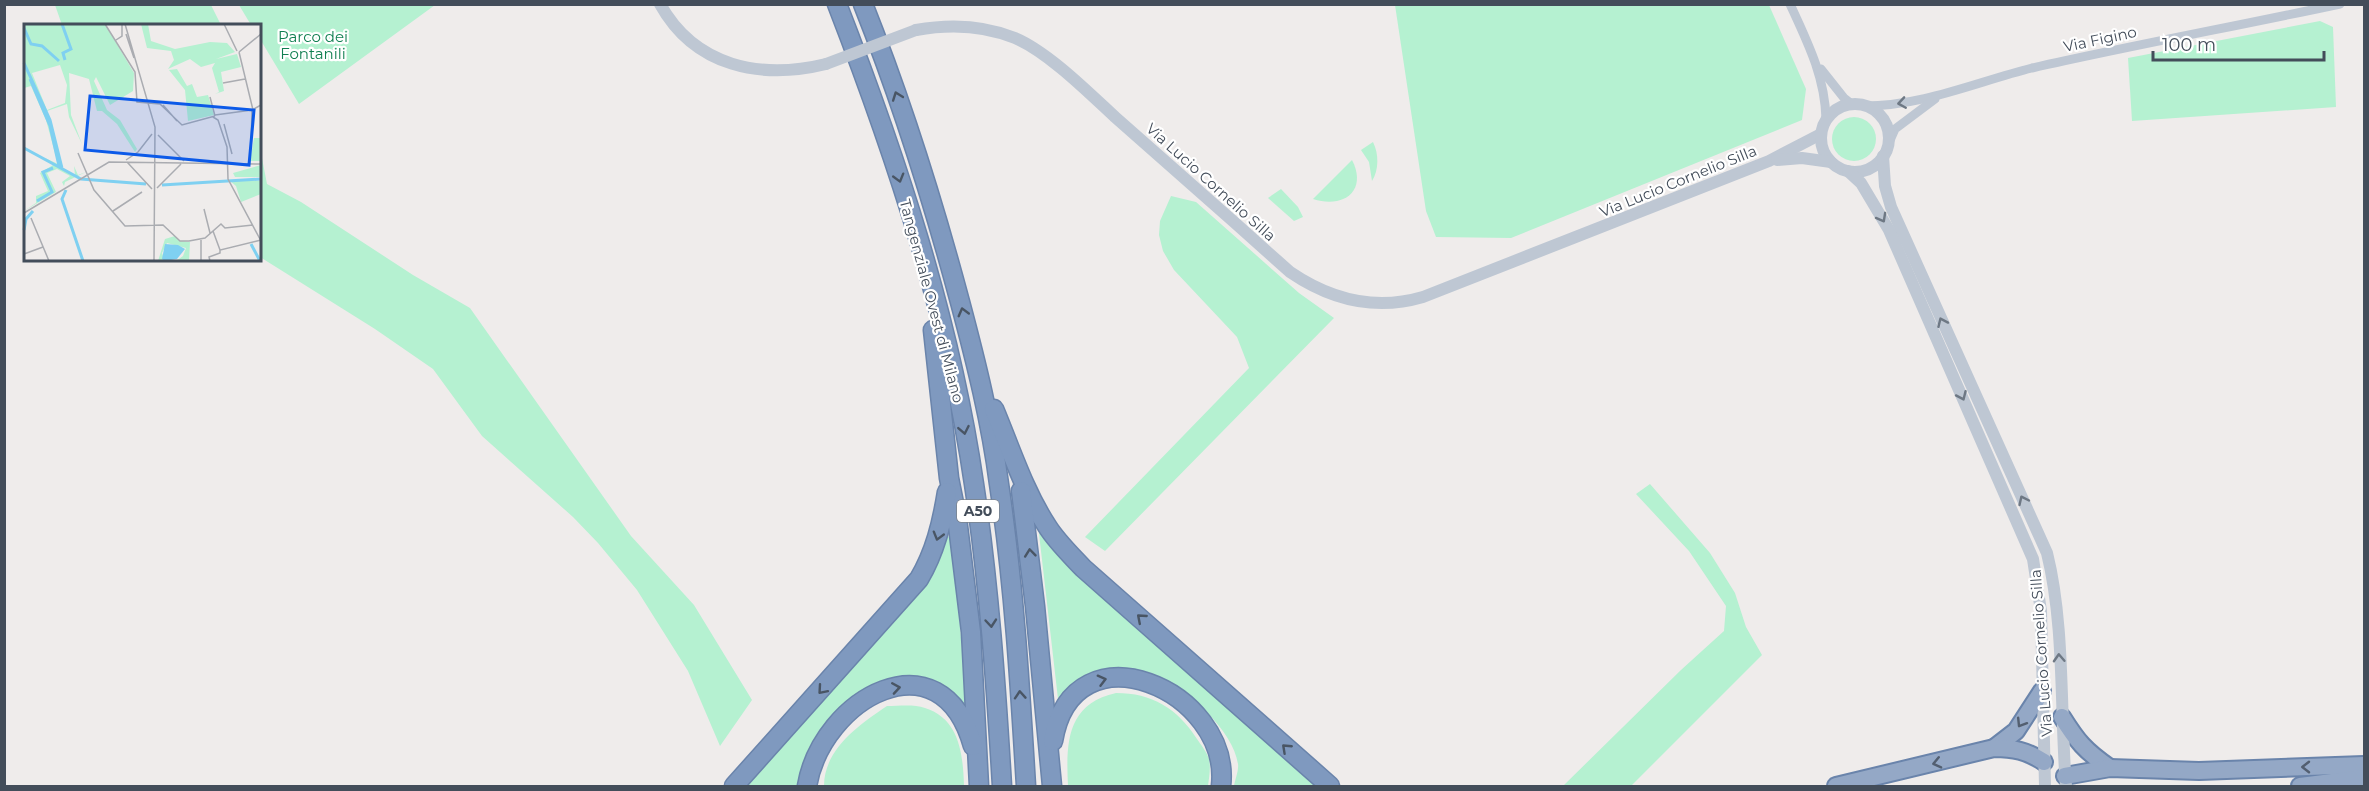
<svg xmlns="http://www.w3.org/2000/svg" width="2369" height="791" viewBox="0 0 2369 791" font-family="Montserrat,sans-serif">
<rect width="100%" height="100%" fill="#efeceb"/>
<g fill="#b5f1d1">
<path d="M55,5H211L221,25H62Z"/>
<path d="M239,5H435L299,104L260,39V26L251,25Z"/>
<path d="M1395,5H1769L1806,89L1802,120L1511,238L1436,237L1426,211Z"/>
<path d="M2320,21L2333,27L2336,107L2132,121L2128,58Z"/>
<circle cx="1854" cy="139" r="22"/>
<path d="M1373,142C1379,154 1379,170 1372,181L1369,162L1361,150Z"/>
<path d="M260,148L267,184L301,202L413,275L470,308L631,536L694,605L752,700L720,746L688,671L637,590L598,543L573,517L482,436L433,369L375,329L260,257Z"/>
<path d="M1352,160C1368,191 1343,209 1313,199Z"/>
<path d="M1281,189L1298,207L1303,217L1294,221L1268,198Z"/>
<path d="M1171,196L1196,202L1299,293L1334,318L1105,551L1085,537L1249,368L1237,337L1174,270L1163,251L1159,235L1160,221Z"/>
<path d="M1650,484L1710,553L1735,593L1746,627L1762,655L1631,786H1563L1681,670L1724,631L1726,606L1689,551L1636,494Z"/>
<path d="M1038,525L1070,565L1316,786H1234C1235,780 1239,770 1238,764C1233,730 1188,691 1159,677C1145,669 1125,667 1109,669C1088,672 1073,685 1058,699Z"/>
<path d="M953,536L967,714L904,679L812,749L803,767L801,786H742L946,537Z"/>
<path d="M1116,693C1152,693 1177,708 1197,739C1201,745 1207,752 1209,759C1211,767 1209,778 1208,786H1068C1066,744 1066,704 1116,693Z"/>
<path d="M887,706C899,706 914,704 925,708C960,719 963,755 964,786H824C824,749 859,725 887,706Z"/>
</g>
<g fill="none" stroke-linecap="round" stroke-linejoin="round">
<g stroke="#6a84ab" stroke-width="20">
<g id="trunk">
<path d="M2062,717C2077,741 2085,751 2110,768"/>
<path d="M1994,748L2016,731L2042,691"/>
<path d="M2065,776L2110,768L2199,771L2364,765"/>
<path d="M1836,786L1994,748C2014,748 2027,751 2044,762"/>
<path d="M2300,786L2364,778"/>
</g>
</g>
<g stroke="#6a84ab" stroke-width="21">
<g id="motorway">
<path d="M837,4C897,159 950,319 974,484C989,584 996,685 1002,786"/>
<path d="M863,4C902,102 933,201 960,302C976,362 991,422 999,484C1014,584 1020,685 1026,786"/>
<path d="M933,330L949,478L957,518L971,632L979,786"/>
<path d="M994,409C1010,447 1024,491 1047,526C1057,542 1071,555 1083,568L1330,786"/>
<path d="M1021,491L1035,606L1052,786"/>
<path d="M1053,741C1073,621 1232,691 1221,786"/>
<path d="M734,786L919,579C935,552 942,523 947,492"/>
<path d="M807,786C822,698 941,632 973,746"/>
</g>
</g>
<g stroke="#bec7d3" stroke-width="9">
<path d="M1790,4C1808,43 1825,77 1826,119"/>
<path d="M1821,69L1844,98L1853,105"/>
<path d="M1864,106C1923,106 1976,82 2032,68C2134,45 2237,26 2340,4"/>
<path d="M1888,145L1895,129L1935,99"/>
</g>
<g stroke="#bec7d3" stroke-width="12">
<path d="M660,4C695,67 761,80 826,64"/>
<path d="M916,30C949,24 983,25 1015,38C1048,52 1088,92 1115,117C1174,169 1232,220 1290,272C1331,300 1375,311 1423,297L1769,161L1821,134"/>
<circle cx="1855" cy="138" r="34"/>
<path d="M1883,156L1885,186L1891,207L2047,553C2065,625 2060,712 2066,786"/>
<path d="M1777,160L1802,158L1831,162"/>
<path d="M1848,171L1861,183L1889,230L2033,559L2041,611L2045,786"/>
</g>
<use href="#trunk" stroke="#94a8c6" stroke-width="16"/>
<use href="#motorway" stroke="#7f99bf" stroke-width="18"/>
<path stroke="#bec7d3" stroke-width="12" d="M826,64L916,30"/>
</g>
<defs><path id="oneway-chevron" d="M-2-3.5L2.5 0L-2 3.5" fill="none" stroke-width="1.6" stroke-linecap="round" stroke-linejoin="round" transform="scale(1.5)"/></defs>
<g stroke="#495564">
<use href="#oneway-chevron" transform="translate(897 96) rotate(-110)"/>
<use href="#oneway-chevron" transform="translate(899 178) rotate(74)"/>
<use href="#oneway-chevron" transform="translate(963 312) rotate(-105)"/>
<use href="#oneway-chevron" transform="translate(964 430) rotate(79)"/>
<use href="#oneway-chevron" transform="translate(938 536) rotate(106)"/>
<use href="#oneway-chevron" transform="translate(1030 553) rotate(-96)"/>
<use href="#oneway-chevron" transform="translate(1141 618) rotate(-139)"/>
<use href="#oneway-chevron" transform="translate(991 623) rotate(85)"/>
<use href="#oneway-chevron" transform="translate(1102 680) rotate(-15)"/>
<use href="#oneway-chevron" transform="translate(896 688) rotate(-9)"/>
<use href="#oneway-chevron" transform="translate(822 690) rotate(131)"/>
<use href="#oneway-chevron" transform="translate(1020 695) rotate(-94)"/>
<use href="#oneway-chevron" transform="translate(1286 748) rotate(-137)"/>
</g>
<g stroke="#6e7884">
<use href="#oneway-chevron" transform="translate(1902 103) rotate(171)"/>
<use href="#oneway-chevron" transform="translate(1882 218) rotate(61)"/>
<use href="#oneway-chevron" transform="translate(1942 322) rotate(-114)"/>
<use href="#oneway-chevron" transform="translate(1962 396) rotate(66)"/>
<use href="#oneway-chevron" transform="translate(2023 500) rotate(-115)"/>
<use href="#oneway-chevron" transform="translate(2059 658) rotate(-93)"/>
</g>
<g stroke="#535f70">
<use href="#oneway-chevron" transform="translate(2021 723) rotate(122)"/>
<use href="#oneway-chevron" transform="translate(1937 763) rotate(167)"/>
<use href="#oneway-chevron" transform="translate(2306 767) rotate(180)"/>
</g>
<g text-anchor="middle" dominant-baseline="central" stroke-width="4.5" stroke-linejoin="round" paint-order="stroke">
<rect fill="#fff" stroke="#7b828c" stroke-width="1.5" x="957" y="500" width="42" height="22" rx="4.5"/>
<g font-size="14" font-weight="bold" fill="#434d5a">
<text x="978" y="511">A50</text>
</g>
<g font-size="15" fill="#107f51" stroke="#fff">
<text x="313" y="36">Parco dei<tspan x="313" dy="17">Fontanili</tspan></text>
</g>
<g font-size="15" fill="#434d5a" stroke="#fff">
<text transform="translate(2100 39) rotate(-12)">Via Figino</text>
<text transform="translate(1678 181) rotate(-22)">Via Lucio Cornelio Silla</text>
<text transform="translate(1211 182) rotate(42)">Via Lucio Cornelio Silla</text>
<text transform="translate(932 301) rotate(75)">Tangenziale Ovest di Milano</text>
<text transform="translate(2041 653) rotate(-94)">Via Lucio Cornelio Silla</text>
</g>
</g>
<g transform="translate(24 24)">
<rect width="237" height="237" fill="#efeceb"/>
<path d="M0,0H81L110,49L109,67L86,81L72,53L70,57L83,86L96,96L113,125L111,128L93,100L78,87H73L65,55L45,49L47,91L58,120L45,93L43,80L23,87L39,144L51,151L50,142L54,151L62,148L41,158L40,162L38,158L46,152L33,145L23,149L32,168L0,187L12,179V172L24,167L16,149L29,141L21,134L34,140L22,96L7,62L0,64ZM36,41L43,61L41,79L23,86L8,49ZM117,0H124L127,17L151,25L186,18L203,19L211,28L192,35L213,30L217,43L197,48L200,67L191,70L195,68L188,44L191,39L177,43L166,35L144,45L150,36L147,27L123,24ZM153,45L163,62L168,60L173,73L184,71L190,91L164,97L161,66L145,46ZM230,114H237V137H226ZM237,141V153H211L209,149ZM205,156L237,157V170L217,178L212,162ZM151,212L156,217L166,218L165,237H152L159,232L162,224L143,219L138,229L141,237H134L141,215Z" fill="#b5f1d1" fill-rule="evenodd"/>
<path d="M141,220L154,221L161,225L153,235L141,237L138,235Z" fill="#7fd0f1"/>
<path fill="none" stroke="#7fd0f1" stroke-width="3" d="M38,0L47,25L39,29L41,36M0,4L7,20L18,22L35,37M0,39L26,96L38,144M6,55L26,102L35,142M0,124L57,155L122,160M138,161L237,155M42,166L38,175L59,237M13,177L28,168L19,148L29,144M0,206L2,195L9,187M227,220L236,237"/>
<path fill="none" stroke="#aaacb1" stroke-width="1.5" d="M81,0L111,48L113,78L136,80L158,101L191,92M101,0L131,103L130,237M200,0L213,27M102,10L110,34M92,16L98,12V0M215,28L229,86M215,28L237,10M199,59L221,55M186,73L191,92M139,81L153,97M191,91L228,86L237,81M189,93L194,96L203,123L204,155L237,217M200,100L208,130M134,111L160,137M227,121L228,86M54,129L70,166L101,202L139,201L156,217H165L181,214L197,200L201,204L229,201M102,136L114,128L128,110M103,138L128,165M133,164L157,140M180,185L186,209M89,187L118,168M0,189L85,138L237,140M7,194L25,237M189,207L196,226M177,216V237M0,230L19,223M186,237L185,233L196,229V226L237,216"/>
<path fill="#0c5ae8" fill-opacity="0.15" stroke="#0c5ae8" stroke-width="3" d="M66,72L230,86L225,141L61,126Z"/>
<rect width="237" height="237" fill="none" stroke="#434d5a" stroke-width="3"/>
</g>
<rect width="2369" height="791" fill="none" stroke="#434d5a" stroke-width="12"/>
<path d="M2153 51v9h171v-9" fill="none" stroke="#434d5a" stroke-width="3"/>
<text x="2162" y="51" font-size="18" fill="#434d5a" stroke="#ffffff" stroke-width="4.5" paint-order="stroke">100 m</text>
</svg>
